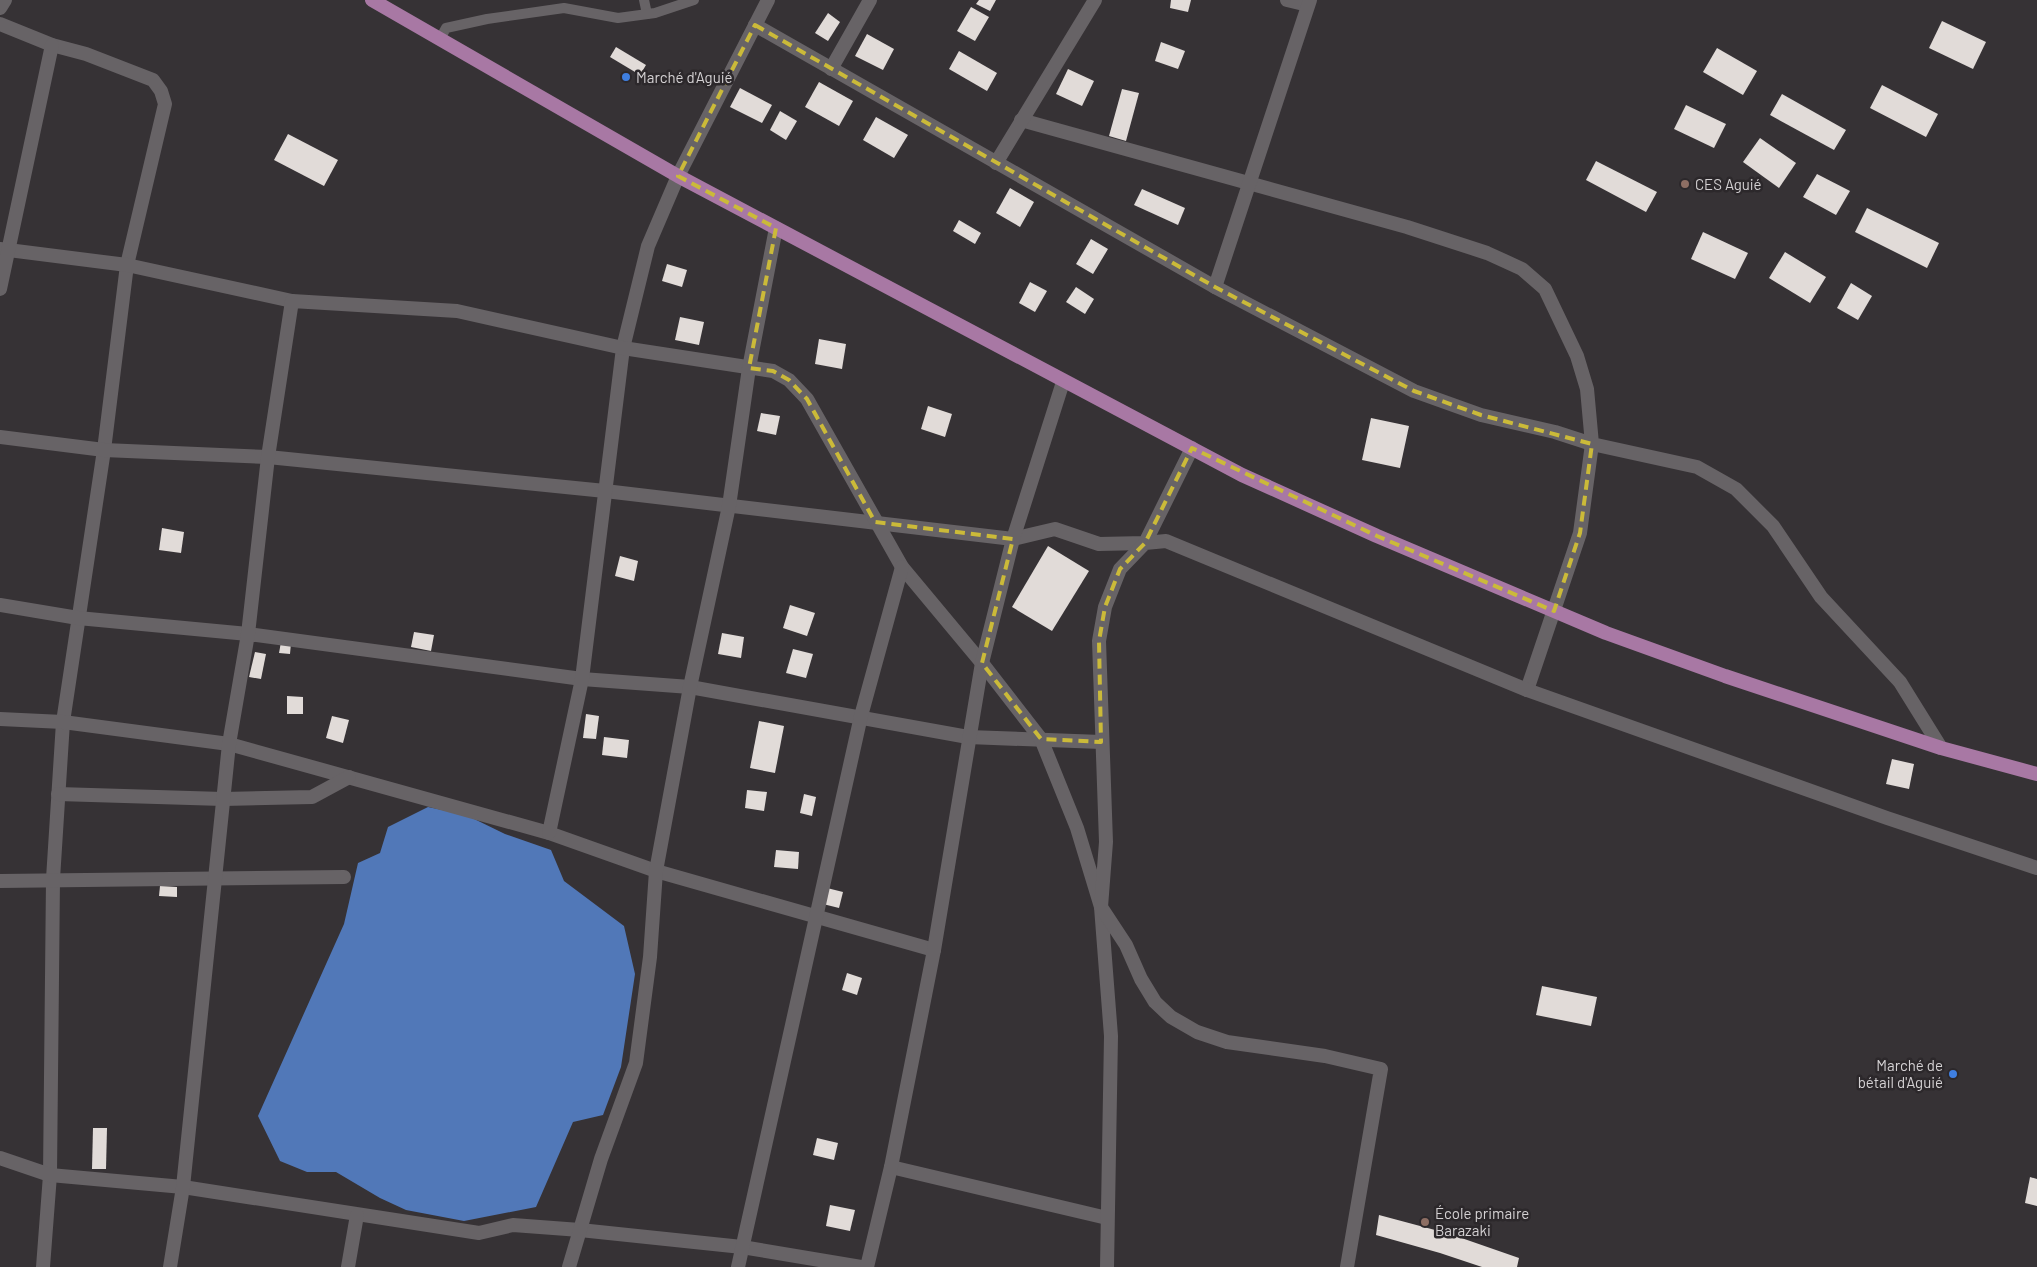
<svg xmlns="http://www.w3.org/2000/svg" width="2037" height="1267" viewBox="0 0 2037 1267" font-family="Barlow,sans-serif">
<rect width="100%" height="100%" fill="#363235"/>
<path fill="#5178b8" d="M428,807L466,815L505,834L551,850L564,881L624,926L635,974L621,1067L603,1115L573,1122L536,1207L464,1221L406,1210L380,1198L336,1172H307L280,1161L258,1116L344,924L358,863L380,853L388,827Z"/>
<g fill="#e1dbd8">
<path d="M979,0H996L990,11L976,4Z"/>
<path d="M1171,0H1191L1188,12L1170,8Z"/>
<path d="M971,7L989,17L975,41L957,31Z"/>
<path d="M828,13L840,22L828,41L815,33Z"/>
<path d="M1942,21L1986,42L1973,69L1929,48Z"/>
<path d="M867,34L894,49L883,70L855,56Z"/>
<path d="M1161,42L1185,51L1178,69L1155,61Z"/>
<path d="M616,47L646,65L640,75L610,57Z"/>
<path d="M1717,48L1757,71L1743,95L1703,72Z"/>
<path d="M959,51L997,73L987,91L949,69Z"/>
<path d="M1068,69L1094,81L1082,106L1056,94Z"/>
<path d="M819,82L853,101L839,126L805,107Z"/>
<path d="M1882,85L1938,114L1926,137L1870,108Z"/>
<path d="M740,88L772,105L762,123L730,107Z"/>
<path d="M1122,89L1139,93L1126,141L1109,136Z"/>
<path d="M1782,94L1846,130L1834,150L1770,115Z"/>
<path d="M1686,105L1726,124L1714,148L1674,129Z"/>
<path d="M780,111L797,121L786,140L770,130Z"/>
<path d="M876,117L908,135L894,158L863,140Z"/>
<path d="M288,134L338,160L324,186L274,160Z"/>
<path d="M1760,138L1796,163L1779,188L1743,162Z"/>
<path d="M1596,161L1657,192L1646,212L1586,180Z"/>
<path d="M1817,174L1850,191L1836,215L1803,197Z"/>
<path d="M1010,188L1034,202L1020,227L996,213Z"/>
<path d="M1142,189L1185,208L1178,225L1134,205Z"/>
<path d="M1867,208L1939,243L1927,268L1855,232Z"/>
<path d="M959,220L981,233L975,244L953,231Z"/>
<path d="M1703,232L1748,253L1735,279L1691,259Z"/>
<path d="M1091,239L1108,249L1093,274L1076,264Z"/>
<path d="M1785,252L1826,277L1810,303L1769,278Z"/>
<path d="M667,264L687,270L682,287L662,281Z"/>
<path d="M1030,282L1047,291L1035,312L1019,303Z"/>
<path d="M1851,283L1872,296L1858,320L1837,308Z"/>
<path d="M1076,287L1094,299L1085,314L1066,302Z"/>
<path d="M680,317L704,322L699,345L675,340Z"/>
<path d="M819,339L846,344L842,369L815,364Z"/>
<path d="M928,406L952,414L945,437L921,429Z"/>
<path d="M761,413L780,416L776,435L757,431Z"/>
<path d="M1371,418L1409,426L1400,468L1362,460Z"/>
<path d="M162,528L184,532L181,553L159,550Z"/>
<path d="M1048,546L1089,571L1052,631L1012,607Z"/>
<path d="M620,556L638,561L634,581L615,576Z"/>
<path d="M790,605L815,613L807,636L783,628Z"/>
<path d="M414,632L434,635L431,651L411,647Z"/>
<path d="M722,633L744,637L741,658L718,654Z"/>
<path d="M281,642L291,643L290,654L279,653Z"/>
<path d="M793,649L813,654L806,678L786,673Z"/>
<path d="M255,652L266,654L261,679L249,677Z"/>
<path d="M287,696L303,697V714H287Z"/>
<path d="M586,714L599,716L596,739L583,738Z"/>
<path d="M332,716L349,720L343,743L326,738Z"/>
<path d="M759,721L784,726L775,773L750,768Z"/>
<path d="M604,737L629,740L627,758L602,755Z"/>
<path d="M1892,759L1914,764L1909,789L1886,784Z"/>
<path d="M747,790L767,792L764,811L745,808Z"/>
<path d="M804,794L816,797L812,816L800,813Z"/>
<path d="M776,850L799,852L798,869L774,867Z"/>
<path d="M160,886L177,887V897L159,896Z"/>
<path d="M827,888L843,892L839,908L823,904Z"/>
<path d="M847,973L862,978L857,995L842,990Z"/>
<path d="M1542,986L1597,997L1591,1026L1536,1015Z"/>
<path d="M93,1128H107L106,1169H92Z"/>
<path d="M817,1138L838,1143L834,1160L813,1155Z"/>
<path d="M2030,1177L2037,1179V1206L2025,1203Z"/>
<path d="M830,1205L855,1210L850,1231L826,1226Z"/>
<path d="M1379,1215L1450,1234L1519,1258L1517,1267H1482L1440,1253L1376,1235Z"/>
</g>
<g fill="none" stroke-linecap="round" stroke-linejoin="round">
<g stroke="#676366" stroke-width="10">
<path d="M644,0L647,14"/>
<path d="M440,39L446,28L487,19L564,8L618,18L655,13L694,0"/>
</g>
<g stroke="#676366" stroke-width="14">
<path d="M1287,0L1308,5"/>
<path d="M0,8L5,0"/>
<path d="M0,24L52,45L86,54L153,80L161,91L165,104L127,265L104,450L63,722L53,879L50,1175L43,1267"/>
<path d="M755,25L1215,287L1414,391L1481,415L1555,432L1592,444L1580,533L1527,690"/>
<path d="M831,69L870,0"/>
<path d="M1021,120L1407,227L1487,253L1522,269L1545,289L1577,356L1587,389L1592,444L1697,467L1736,489L1773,526L1821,597L1900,682L1941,748"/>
<path d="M996,163L1095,0"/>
<path d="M0,249L127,265L292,301"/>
<path d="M1215,287L1310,0"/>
<path d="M0,289L52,45"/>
<path d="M0,437L104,450L268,457L605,491L1013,539L1055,529L1099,544L1145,543L1192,448"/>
<path d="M0,605L78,618L248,634L582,679L690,687L968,737L1101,742"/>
<path d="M0,719L63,722L229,744L549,833L656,871L934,950"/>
<path d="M58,794L223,799L312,797L349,777"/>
<path d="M549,833L582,679L623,348L648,246L678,176L768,0"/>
<path d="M0,881L344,877"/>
<path d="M0,1158L50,1175L183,1187L479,1233L513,1225L580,1230L742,1247L861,1267"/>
<path d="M891,1167L1107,1218"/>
<path d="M170,1267L183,1187L229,744L248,634L268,457L292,301L457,311L623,348L773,371L789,380L807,399L902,567L982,663L1041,739L1077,828L1101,907L1111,1036L1107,1267"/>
<path d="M348,1267L357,1215"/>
<path d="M569,1267L601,1159L636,1063L650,957L656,871L690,687L729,506L749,368L776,228"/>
<path d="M738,1267L861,716L902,567"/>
<path d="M1347,1267L1381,1069L1325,1056L1227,1042L1197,1032L1171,1017L1155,1002L1141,979L1126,945L1101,907L1106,842L1099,641L1105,607L1120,569L1145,543L1166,541L1527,690L1887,818L2037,868"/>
</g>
<path stroke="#676366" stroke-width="14" d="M867,1267L891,1167L934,950L982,663L1013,539L1063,382"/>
<path stroke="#a878a4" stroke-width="14" d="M372,0L678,176L1242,475L1377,536L1606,633L1725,676L1941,748L2037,774"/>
</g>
<path fill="none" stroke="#cbba39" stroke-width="4" stroke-dasharray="10 6" stroke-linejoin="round" d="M755,25L1215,287L1414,391L1481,415L1592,444L1580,533L1554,611L1377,536L1192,448L1145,543L1120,569L1105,607L1099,641L1101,742L1041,739L982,663L1013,539L875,522L807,399L789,380L773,371L749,368L776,228L678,176Z"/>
<g fill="#3f7fe0" stroke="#2c282b" stroke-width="2">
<circle cx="626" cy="77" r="5"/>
<circle cx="1953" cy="1074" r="5"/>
</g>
<g fill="#8d6e63" stroke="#2c282b" stroke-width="2">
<circle cx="1685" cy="184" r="5"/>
<circle cx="1425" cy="1222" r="5"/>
</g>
<g text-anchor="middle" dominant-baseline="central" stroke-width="5" stroke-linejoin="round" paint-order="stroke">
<g font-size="15" fill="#d4d1d3" stroke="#2c282b" text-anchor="start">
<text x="636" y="77">Marché d'Aguié</text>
<text x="1695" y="184">CES Aguié</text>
<text x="1943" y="1065" text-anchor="end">Marché de<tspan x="1943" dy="17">bétail d'Aguié</tspan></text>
<text x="1435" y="1213">École primaire<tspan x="1435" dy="17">Barazaki</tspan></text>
</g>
</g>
</svg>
